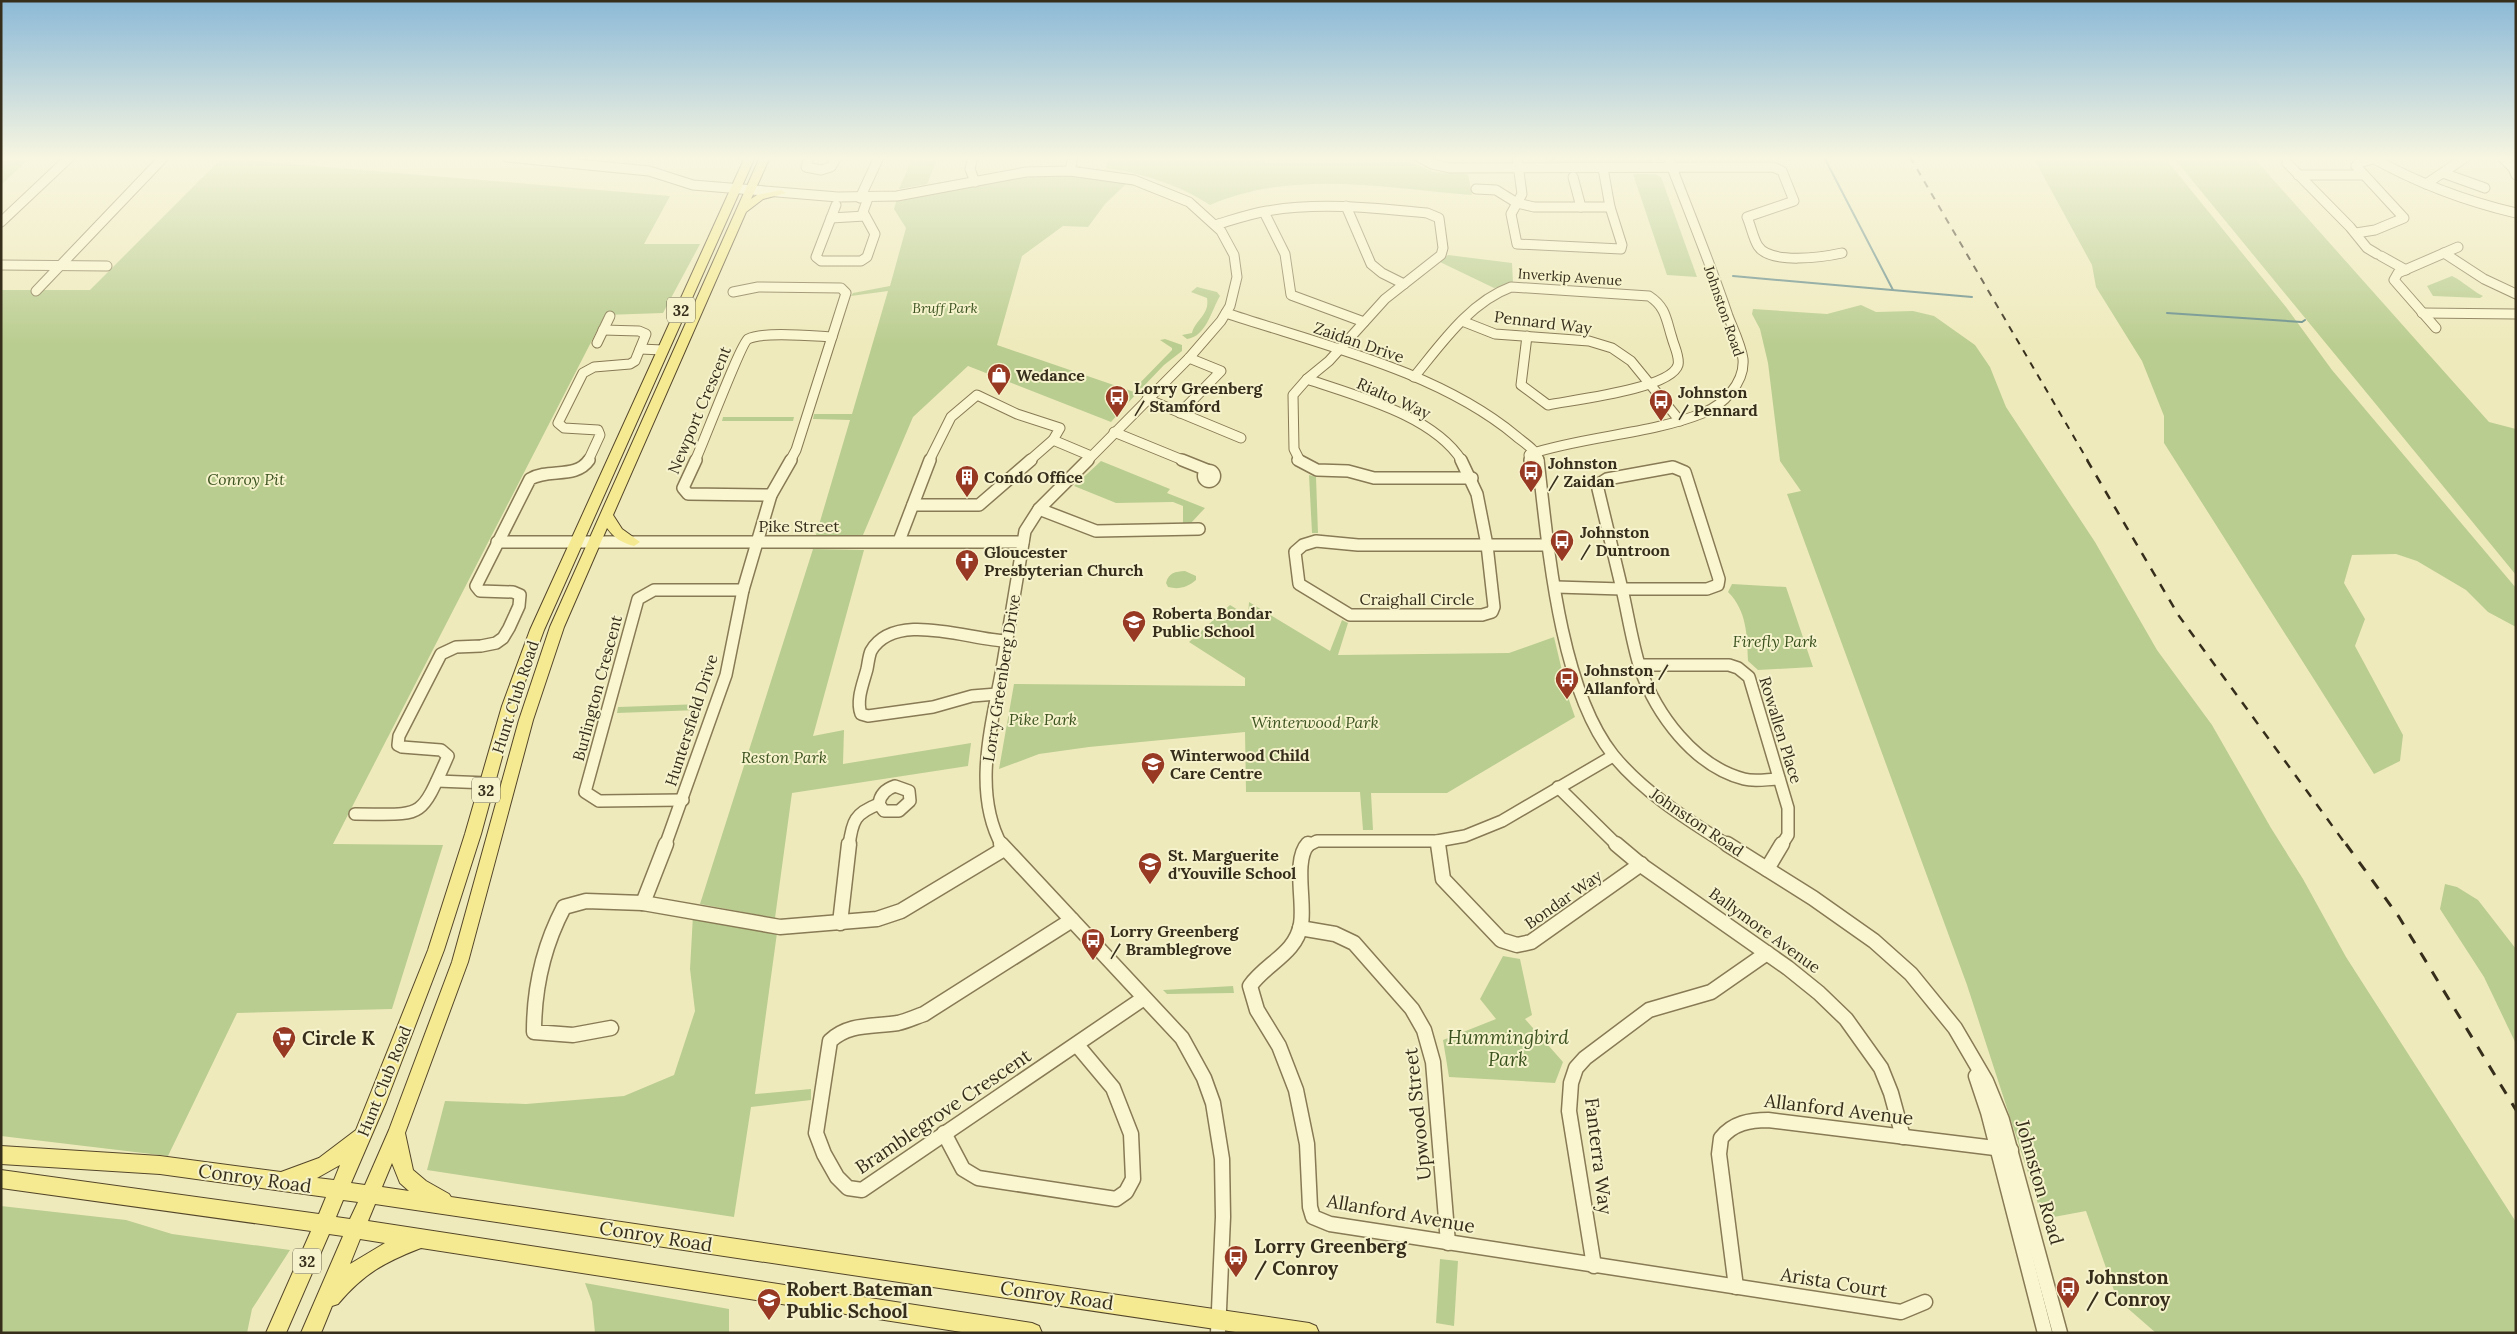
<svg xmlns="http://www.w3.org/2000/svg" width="2517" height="1334" viewBox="0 0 2517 1334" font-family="Lora,serif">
<rect width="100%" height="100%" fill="#efeabc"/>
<g fill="#bacd90">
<path d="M1,157H31L1,185Z"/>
<path d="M913,157H938L927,184L899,189Z"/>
<path d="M1107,157H1264L1265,163L1410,162L1434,172L1468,174L1472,195C1385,188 1293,169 1210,205C1178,184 1144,174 1106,168Z"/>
<path d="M1545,157H1654L1655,159L1650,162L1637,163L1551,162H1546Z"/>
<path d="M2033,157H2164L2286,307L2332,370L2516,588V627L2488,612L2466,590L2417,561L2396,554L2352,555L2344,583L2365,619L2355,646L2403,735L2400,761L2374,774L2164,443V416L2142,361L2096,287L2092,265Z"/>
<path d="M2173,157H2253L2489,422L2516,429V575Z"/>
<path d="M222,158L670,196L644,244H700L663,313L605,315L333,844L443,845L392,1009L237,1013L168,1156L1,1136V290H90Z"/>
<path d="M1633,174H1655L1661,177L1697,277L1667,275Z"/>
<path d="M1060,175L1088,176L1126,184L1105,204L1088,227L1063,226L1022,256L997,345L1137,393L1111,422L968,366L913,417L863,535H816L850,420L813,419L814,414H852L888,291L851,296L853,293L890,286L906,228L894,209L897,199L1026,176Z"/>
<path d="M1448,255L1512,263L1513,283L1494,288L1440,262Z"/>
<path d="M2452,276C2464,282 2471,290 2483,296L2480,298L2433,296L2427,286Z"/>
<path d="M1197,287L1217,292L1220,296C1212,309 1206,337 1187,339L1182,335L1192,333C1195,320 1210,315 1207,298L1191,292Z"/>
<path d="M1861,305L1876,312L1913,311L1934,316L1975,345L1990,367L2006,407L2095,542L2157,650L2212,725L2271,828L2303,879L2346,957L2516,1222V1333H2156L2117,1299L2086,1211L2043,1219L1967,985L1787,494L1801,491L1780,461L1768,363L1760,329L1752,314L1753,309L1827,314Z"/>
<path d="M1165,339L1182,345V351L1164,365L1142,388L1138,389L1136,387L1172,350V348L1160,340Z"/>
<path d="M723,417H794L793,421H722Z"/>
<path d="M1101,461L1170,489L1167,493L1205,508L1190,524H1183V506L1173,502L1116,503L1074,486Z"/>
<path d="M1309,475L1316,477L1318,533H1312Z"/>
<path d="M813,549L864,550L813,736L844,730L843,764L971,743L968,766L792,793L775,918L700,904Z"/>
<path d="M1185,571L1196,576V580C1188,587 1179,590 1168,587L1166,583C1169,572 1175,572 1185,571Z"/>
<path d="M1732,584L1786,587L1813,667L1758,670L1748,661C1747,635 1747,611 1728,592Z"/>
<path d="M1249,602L1330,651L1342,620L1348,623L1338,655L1509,653L1554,637L1569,700L1575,717L1447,793H1371L1373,830H1363L1360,792H1246L1245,732L1089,747L1039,754L999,769L1014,684L1245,686V678L1189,642L1230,605L1248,616Z"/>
<path d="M701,704L699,710L617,713L618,707Z"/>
<path d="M2445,884L2457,887L2478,900L2516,949V1044L2484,977L2440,909Z"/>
<path d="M693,915L777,933L755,1094L811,1089V1100L751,1107L734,1217L427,1170L445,1101L526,1104L624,1096L674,1075L695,1011L690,969Z"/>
<path d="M1503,956L1520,959L1532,1015L1525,1019L1563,1062L1555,1083L1449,1077L1443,1040L1496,1019L1480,999Z"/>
<path d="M1233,986L1234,993L1167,994L1163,990Z"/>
<path d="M1,1206L126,1220L172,1234L290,1250L252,1309L247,1333H1Z"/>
<path d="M1440,1259L1458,1261L1454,1326L1436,1323Z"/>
<path d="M585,1283L729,1309V1333H595L592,1302Z"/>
</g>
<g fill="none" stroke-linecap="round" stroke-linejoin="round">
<g stroke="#688e8c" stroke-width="2">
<path d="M1824,157L1893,290"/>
<path d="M1551,160L1555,157"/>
<path d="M1733,276L1972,297"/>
<path d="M2167,313L2302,322L2305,320"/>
</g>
<g stroke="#877a55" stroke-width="11">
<g id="minor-far2">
<path d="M507,157L649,171L693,185L838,197L897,196L1026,172L1070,171L1134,180L1189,202L1221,231L1234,255L1237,277L1230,306L1221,321L1189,358L1087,461"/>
<path d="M809,157L806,167L821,170L831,167L837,157"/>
<path d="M973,157L970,169L975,182"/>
<path d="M1419,157L1432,164L1450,168L1773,167L1782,171L1794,201L1747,217C1751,226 1753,238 1758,246C1770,265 1824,257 1842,253"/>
<path d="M1517,157L1522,194L1511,214L1517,244L1621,249L1622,245L1610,207L1603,168"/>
<path d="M2371,157C2417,183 2465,201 2516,213"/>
<path d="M2502,157L2513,168L2516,175"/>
<path d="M2287,163L2350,227L2367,248L2377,254"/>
<path d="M1070,171L1073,157"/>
<path d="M2443,173L2485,188"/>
<path d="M2298,175H2364"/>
<path d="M1573,177L1581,207"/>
<path d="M2426,184L2466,157"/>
<path d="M1476,189L1496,190L1517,203L1534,207H1610"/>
<path d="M860,198L879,157"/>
<path d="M836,205L816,257L821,261H861L867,257L875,234L863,212L868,198"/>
<path d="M1346,206L1371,264L1382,273L1404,284"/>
<path d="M1264,212L1285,254L1291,295L1364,322"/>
<path d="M831,218L865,216"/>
<path d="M1,222L70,157"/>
<path d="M1215,225C1232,220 1249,214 1267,211C1320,202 1374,208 1427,213L1439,218L1443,248L1441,255L1385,299L1329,361L1307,379L1293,395L1294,449L1300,461"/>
<path d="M2356,233L2375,230L2404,218L2356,166L2358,163L2374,159"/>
<path d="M2444,253L2484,279L2516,294"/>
<path d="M2381,256L2406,270"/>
<path d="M1,265L107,266"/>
<path d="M36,291L164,157"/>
<path d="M733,292L758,287L841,288L846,293L796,450L790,461"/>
<path d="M1226,313C1322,345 1438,371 1516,436C1524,443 1537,450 1539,461"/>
<path d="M2422,313L2516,314"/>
<path d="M1462,321L1495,334L1589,341L1612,348L1631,361L1680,421"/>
<path d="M2436,328L2394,280L2398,273L2458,247"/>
<path d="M597,343L610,316"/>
<path d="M640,349L663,350"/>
<path d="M1414,377C1441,344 1470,302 1511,287L1649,296C1666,307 1666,319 1672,338C1674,346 1680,357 1678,365C1671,389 1572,400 1548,405L1521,385L1527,336"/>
<path d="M1307,379C1356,396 1433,415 1462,461"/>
<path d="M1147,399L1241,438"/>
<path d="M1180,413L1221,371L1189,358"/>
<path d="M1114,432L1185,461"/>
<path d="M1053,440L1091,456"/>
<path d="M1530,454C1585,436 1651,434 1703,413C1723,405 1745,383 1743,359C1741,345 1733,329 1728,316C1710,262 1688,210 1668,157"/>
<path d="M1529,455L1530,461"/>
<path d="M588,461L600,435L598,430L564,428L558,423L583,373L594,367L630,364L635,361L646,334L639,331L603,330"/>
<path d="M695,461C703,444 741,343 748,339C763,331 813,336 832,337"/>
<path d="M929,461L951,417L977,395L1017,414L1060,428L1053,440L1029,461"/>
</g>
</g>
<g stroke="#877a55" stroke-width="14">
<g id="minor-far1">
<path d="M696,460L683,488L688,494L771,495"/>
<path d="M1182,460L1207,470"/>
<path d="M1298,460L1317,470L1348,471L1374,478H1472"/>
<path d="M1461,460L1477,494L1487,545"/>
<path d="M1530,460L1535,483"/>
<path d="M1538,460C1548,545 1559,687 1613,755C1644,793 1688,820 1729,846"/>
<path d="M1673,467L1685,472L1719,579L1718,585L1707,589H1622L1598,489L1599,484L1607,479Z"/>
<circle cx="1209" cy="476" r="5.5"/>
<path d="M913,505H979L1031,460"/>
<path d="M1039,509L1096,531L1199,529"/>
<path d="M899,541L930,460"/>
<path d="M1316,541L1358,545H1487L1494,607L1492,612L1482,615H1350L1299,584L1295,552L1303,545Z"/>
<path d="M497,542H1023"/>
<path d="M1487,545H1547"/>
<path d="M1556,587L1622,589"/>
<path d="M1622,589C1628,615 1632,642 1640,668C1656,714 1694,766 1744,779C1755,782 1768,779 1779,779"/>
<path d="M1640,665H1729L1738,668L1749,677L1788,808V835L1781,846"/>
<path d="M997,694L972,696L933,707L868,716L861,714C856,700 863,684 867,669C868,664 869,655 871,651C895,610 969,640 1006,641"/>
<path d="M437,781L488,783"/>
<path d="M895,786L909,791L910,801L899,811H884L879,804C880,794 886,789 895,786Z"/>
<path d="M1558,787L1618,846"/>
<path d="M683,800L599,801L585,792L638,599L654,590H743"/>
<path d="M355,814C425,814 419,821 448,756L441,750L402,747L398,745L399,736L441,654L456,647L481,646L496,643L503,638L509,628L519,606L520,595L513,592L480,591L476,586L530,479C549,468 576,479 589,460"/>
<path d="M1437,841L1438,846"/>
<path d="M665,846L726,675L743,590L771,495L791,460"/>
<path d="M849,846C852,821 855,813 879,804"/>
<path d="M1002,846C971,790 993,721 1003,663C1010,619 1018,575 1025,531L1039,509L1088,460"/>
<path d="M1307,846L1317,841H1437L1465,836L1502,821L1613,756"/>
</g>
</g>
<g stroke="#877a55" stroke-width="17">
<g id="minor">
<path d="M1001,844L1182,1038L1204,1078L1213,1103L1222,1159L1223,1217L1218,1333"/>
<path d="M1308,844C1293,860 1305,903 1301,924C1296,954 1266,963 1250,986L1257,1010L1279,1046L1296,1090L1307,1144L1310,1207L1313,1217L1330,1224L1901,1312L1925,1302"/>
<path d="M1438,844L1443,879L1501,940L1517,945L1531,942L1641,864"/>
<path d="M1616,844L1641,865L1788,968L1819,993L1846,1019L1881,1068L1891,1093L1903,1137"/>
<path d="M1727,844L1813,898L1874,941L1911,974L1955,1028L1986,1081L2002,1120L2060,1333"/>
<path d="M1767,869L1782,844"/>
<path d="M643,903L666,844"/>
<path d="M1072,920L924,1014C915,1017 907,1021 898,1023C873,1027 849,1023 830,1041L816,1133L824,1154L837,1177L848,1188L862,1190L1144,998"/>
<path d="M840,923L849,844"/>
<path d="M1300,928L1335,934L1354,943L1412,1009L1424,1030L1433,1062L1448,1243"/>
<path d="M611,1028L573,1035L534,1032C534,989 544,945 564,907L586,901L643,903L780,927L877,919L901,911L1004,849"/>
<path d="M1976,1076L1988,1112L2045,1333"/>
<path d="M944,1133L963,1169L978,1178L1116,1199L1126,1192L1133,1179L1131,1134L1113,1088L1077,1045"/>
<path d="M1594,1266L1569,1111L1571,1083L1576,1068L1585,1058L1649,1010L1711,992L1767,953"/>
<path d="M1736,1287L1719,1154L1721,1138C1733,1123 1750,1120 1768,1120L2011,1150"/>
</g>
</g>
<g stroke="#54462a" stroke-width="2">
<path id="major" d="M745,157H755L544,630L516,706L481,834L444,950L386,1102L351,1183L365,1185L389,1130L452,962L519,720L550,627L760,157H770L751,199L757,195L781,190L786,193L763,199L746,212L613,515L622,529L640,542L634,546C622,543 614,538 607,528L564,627L533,720L468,962L405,1133L413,1170L426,1181L449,1194L451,1197L1309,1323L1316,1326L1319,1333H1242L375,1204L368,1221L1032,1323L1039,1326L1042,1333H968L421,1248C385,1262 364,1273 338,1304L332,1306L321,1333H301L343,1236L329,1234L286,1333H266L311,1231L1,1188V1170L319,1214L326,1197L160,1174L1,1164V1146L160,1156L281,1172L319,1158L356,1130L428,950L465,834L502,706L530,630ZM392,1163L400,1183L409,1191L382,1187ZM340,1165L334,1180L317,1178ZM343,1200L358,1202L350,1219L336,1217ZM360,1239L385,1243L350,1264Z"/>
</g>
<use href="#minor-far2" stroke="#faf6cf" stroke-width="9"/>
<use href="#minor-far1" stroke="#faf6cf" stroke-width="11"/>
<use href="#minor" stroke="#faf6cf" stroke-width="14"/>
<use href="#major" fill="#f5ea91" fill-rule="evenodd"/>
<path stroke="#362d1b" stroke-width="2" stroke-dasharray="7 7" stroke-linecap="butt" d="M1910,157L2088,461"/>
<path stroke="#362d1b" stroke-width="2.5" stroke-dasharray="9 9" stroke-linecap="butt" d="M2087,460L2179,616L2347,846"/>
<path stroke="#362d1b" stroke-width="3" stroke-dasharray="11 11" stroke-linecap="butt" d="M2346,844L2399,917L2516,1110"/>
</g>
<linearGradient id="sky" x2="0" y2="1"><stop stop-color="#8bb9d7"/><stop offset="0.46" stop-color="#f8f6e1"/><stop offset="1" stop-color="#f8f6e1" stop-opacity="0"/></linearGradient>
<rect width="2517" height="344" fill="url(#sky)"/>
<defs>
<g id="shop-pin" transform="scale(1.25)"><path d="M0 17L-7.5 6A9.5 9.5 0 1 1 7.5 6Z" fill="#983923" stroke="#f6f3cc"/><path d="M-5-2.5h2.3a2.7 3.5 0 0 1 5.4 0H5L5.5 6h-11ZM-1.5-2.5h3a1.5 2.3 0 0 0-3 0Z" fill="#fff"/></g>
<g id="bus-pin" transform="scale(1.25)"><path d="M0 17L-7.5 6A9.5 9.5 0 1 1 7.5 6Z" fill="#983923" stroke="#f6f3cc"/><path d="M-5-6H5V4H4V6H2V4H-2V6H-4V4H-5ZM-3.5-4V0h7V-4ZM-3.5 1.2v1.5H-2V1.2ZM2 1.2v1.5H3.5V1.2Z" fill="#fff"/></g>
<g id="building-pin" transform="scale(1.25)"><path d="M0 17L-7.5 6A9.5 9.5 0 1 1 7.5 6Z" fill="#983923" stroke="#f6f3cc"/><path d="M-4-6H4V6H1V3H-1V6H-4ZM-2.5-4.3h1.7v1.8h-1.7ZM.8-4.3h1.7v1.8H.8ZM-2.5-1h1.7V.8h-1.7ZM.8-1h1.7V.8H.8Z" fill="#fff"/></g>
<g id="church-pin" transform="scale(1.25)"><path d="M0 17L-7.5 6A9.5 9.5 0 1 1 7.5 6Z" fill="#983923" stroke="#f6f3cc"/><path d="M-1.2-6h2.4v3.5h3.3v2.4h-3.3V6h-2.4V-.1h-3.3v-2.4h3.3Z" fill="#fff"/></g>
<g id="school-pin" transform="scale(1.25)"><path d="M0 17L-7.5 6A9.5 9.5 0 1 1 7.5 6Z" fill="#983923" stroke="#f6f3cc"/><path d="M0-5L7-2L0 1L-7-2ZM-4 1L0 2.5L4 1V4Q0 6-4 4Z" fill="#fff"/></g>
<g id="supermarket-pin" transform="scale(1.25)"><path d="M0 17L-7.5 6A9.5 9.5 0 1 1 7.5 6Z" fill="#983923" stroke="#f6f3cc"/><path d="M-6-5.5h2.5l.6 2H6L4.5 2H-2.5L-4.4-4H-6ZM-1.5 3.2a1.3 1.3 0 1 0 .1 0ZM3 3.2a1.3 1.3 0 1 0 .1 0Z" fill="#fff"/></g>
</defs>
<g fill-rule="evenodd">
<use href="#shop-pin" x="999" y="375"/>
<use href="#bus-pin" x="1117" y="397"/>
<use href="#bus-pin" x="1661" y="401"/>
<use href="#bus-pin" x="1531" y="472"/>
<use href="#building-pin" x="967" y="477"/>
<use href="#bus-pin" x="1562" y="541"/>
<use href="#church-pin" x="967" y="561"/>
<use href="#school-pin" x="1134" y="622"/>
<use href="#bus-pin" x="1567" y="679"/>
<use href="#school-pin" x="1153" y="764"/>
<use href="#school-pin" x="1150" y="864"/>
<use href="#bus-pin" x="1093" y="940"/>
<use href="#supermarket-pin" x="284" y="1038"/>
<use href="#bus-pin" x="1236" y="1257"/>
<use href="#bus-pin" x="2068" y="1288"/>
<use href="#school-pin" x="769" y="1300"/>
</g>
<g text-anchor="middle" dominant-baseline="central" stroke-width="4" stroke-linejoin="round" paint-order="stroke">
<g font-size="14" fill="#362d1b" stroke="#f6f3cc">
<text transform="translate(1570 277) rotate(4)">Inverkip Avenue</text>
<text transform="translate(1724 311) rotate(71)">Johnston Road</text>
</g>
<g font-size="14" font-style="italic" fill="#3c5320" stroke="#f6f3cc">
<text x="945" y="308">Bruff Park</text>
</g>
<g fill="#f6f3cc" stroke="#706850" stroke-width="1">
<rect x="667" y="297.5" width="28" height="25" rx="4"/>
<rect x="472" y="777.5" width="28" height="25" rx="4"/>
<rect x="293" y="1248.5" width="28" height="25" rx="4"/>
</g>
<g font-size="15" font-weight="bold" fill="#362d1b">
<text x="681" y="310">32</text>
<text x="486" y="790">32</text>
<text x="307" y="1261">32</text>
</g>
<g font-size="16" fill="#362d1b" stroke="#f6f3cc">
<text transform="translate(1543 322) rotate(7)">Pennard Way</text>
<text transform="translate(1359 342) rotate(19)">Zaidan Drive</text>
<text transform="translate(1394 398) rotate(24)">Rialto Way</text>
<text transform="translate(699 410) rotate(-67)">Newport Crescent</text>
<text x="799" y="526">Pike Street</text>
<text x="1417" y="599">Craighall Circle</text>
<text transform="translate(1001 678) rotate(-81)">Lorry Greenberg Drive</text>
<text transform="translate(597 688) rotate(-75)">Burlington Crescent</text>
<text transform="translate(515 697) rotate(-72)">Hunt Club Road</text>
<text transform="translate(691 720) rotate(-72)">Huntersfield Drive</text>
<text transform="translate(1781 730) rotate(73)">Rowallen Place</text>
<text transform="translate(1697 822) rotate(34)">Johnston Road</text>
<text transform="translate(1563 899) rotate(-35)">Bondar Way</text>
<text transform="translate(1765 930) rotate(36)">Ballymore Avenue</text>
<text transform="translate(384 1081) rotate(-68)">Hunt Club Road</text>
</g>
<g font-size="16" font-weight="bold" fill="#362d1b" stroke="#f6f3cc" text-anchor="start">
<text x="1016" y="375">Wedance</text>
<text x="1134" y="388">Lorry Greenberg<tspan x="1134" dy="18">/ Stamford</tspan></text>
<text x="1678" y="392">Johnston<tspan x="1678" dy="18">/ Pennard</tspan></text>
<text x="1548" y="463">Johnston<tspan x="1548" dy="18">/ Zaidan</tspan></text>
<text x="984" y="477">Condo Office</text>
<text x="1580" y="532">Johnston<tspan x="1580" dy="18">/ Duntroon</tspan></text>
<text x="984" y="552">Gloucester<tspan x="984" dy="18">Presbyterian Church</tspan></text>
<text x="1152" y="613">Roberta Bondar<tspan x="1152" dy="18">Public School</tspan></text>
<text x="1584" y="670">Johnston /<tspan x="1584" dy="18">Allanford</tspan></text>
<text x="1170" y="755">Winterwood Child<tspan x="1170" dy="18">Care Centre</tspan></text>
<text x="1168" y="855">St. Marguerite<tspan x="1168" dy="18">d'Youville School</tspan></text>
<text x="1110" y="931">Lorry Greenberg<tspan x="1110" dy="18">/ Bramblegrove</tspan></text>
</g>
<g font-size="16" font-style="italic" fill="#3c5320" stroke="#f6f3cc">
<text x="246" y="479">Conroy Pit</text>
<text x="1775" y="641">Firefly Park</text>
<text x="1043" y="719">Pike Park</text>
<text x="1315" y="722">Winterwood Park</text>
<text x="784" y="757">Reston Park</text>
</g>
<g font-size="19" font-style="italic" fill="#3c5320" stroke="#f6f3cc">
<text x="1508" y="1037">Hummingbird<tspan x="1508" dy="22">Park</tspan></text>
</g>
<g font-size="19" font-weight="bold" fill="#362d1b" stroke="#f6f3cc" text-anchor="start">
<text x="302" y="1038">Circle K</text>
<text x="1254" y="1246">Lorry Greenberg<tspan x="1254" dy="22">/ Conroy</tspan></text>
<text x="2086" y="1277">Johnston<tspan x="2086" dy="22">/ Conroy</tspan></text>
<text x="786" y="1289">Robert Bateman<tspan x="786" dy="22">Public School</tspan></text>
</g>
<g font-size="19" fill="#362d1b" stroke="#f6f3cc">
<text transform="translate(1839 1109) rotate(7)">Allanford Avenue</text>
<text transform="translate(943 1111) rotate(-34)">Bramblegrove Crescent</text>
<text transform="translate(1417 1114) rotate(-96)">Upwood Street</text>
<text transform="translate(1599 1156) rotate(83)">Fanterra Way</text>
<text transform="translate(255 1178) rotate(8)">Conroy Road</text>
<text transform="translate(2040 1182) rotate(74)">Johnston Road</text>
<text transform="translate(1401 1213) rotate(10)">Allanford Avenue</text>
<text transform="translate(656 1236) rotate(9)">Conroy Road</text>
<text transform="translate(1834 1282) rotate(9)">Arista Court</text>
<text transform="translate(1057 1295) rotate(8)">Conroy Road</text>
</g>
</g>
<rect width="2517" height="1334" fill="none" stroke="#362d1b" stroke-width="5"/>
</svg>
